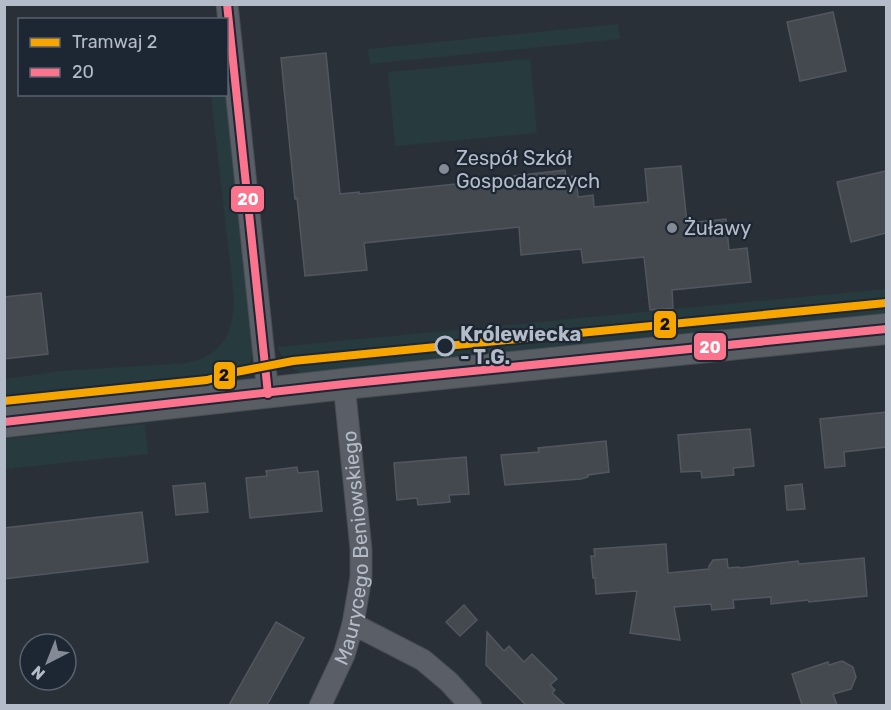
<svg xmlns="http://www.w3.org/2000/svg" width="891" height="710" viewBox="0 0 891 710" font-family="Rubik,sans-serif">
<rect width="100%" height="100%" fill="#2a3038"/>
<g fill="#273a3e">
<path d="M618,24L620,39L370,64L368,49Z"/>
<path d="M530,59L537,133L395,146L388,72Z"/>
<path d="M211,95H226L253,347C252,364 247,375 230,382L5,406L4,379L61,371L186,363C192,361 200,360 205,357C230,344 233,323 234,298Z"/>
<path d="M886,289V318L307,375C292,372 284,360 277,347Z"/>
<path d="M145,424L148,454L5,469V439Z"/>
</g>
<g fill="#444950" stroke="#52575f" stroke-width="1.5">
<path d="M833,12L846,71L800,81L787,22Z"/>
<path d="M326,53L340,194L359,192V194L514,178V176L565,170L566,177L576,176L578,197L593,195L594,207L648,202L645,169L681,166L687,223L726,219L729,250L747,248L751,282L672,290L673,308L650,310L644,257L583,263L581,249L521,255L519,227L364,243L367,270L305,276L297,198L295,199L281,58Z"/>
<path d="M886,171V233L851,242L837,182Z"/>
<path d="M41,293L48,354L4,359V297Z"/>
<path d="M886,412V447L844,452L845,466L825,468L820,419Z"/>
<path d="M750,429L754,466L733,468L734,475L702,478L701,471L681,472L678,435Z"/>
<path d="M606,441L609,472L588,475V477L581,479L505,485L501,455L539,452L538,448Z"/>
<path d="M466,457L469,494L449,495L450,502L418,505L417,498L397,500L394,463Z"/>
<path d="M297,467L298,473L318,471L322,511L250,518L246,478L267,476L266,471Z"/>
<path d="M205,483L208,512L176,515L173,486Z"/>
<path d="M802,484L805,509L787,510L785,486Z"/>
<path d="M142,512L148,562L4,579V528Z"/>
<path d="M666,544L668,573L709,569V566L713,560L727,559L728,568L739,567L740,568L798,561L799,564L864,558L867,596L809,602L808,600L771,604V597L733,600L734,608L712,610L711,604L674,607L680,640L630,633L637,591L596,594L595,578H593L591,556H595L594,549Z"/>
<path d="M464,605L477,620L460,636L446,622Z"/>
<path d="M276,622L304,638L267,705H229Z"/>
<path d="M487,632L504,651L509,646L524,662L532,654L557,679L550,685L555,690L552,693L565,705H526L486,665Z"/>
<path d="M842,661L853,667L856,677L851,689L833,694L837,705H802L792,674L828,662L829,665Z"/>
</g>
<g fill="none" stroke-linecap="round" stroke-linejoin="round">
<g stroke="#484c53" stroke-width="23">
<g id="minor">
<path d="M227,4L268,394"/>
<path d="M353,624L423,660L449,682L471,706"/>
<path id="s1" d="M320,706L344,655L353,624L361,577V549L344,384"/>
</g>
</g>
<g stroke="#484c53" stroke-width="32">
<path id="secondary" d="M4,422L344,384L886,329"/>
</g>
<use href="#minor" stroke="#5a5e66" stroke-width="21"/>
<use href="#secondary" stroke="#595d64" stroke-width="30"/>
<g stroke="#1d2633" stroke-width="12">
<g id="bus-1">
<path d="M227,4L268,394"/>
<path d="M4,422L344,384L886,329"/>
</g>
</g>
<use href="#bus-1" stroke="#fc738d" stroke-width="8"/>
<g stroke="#1d2633" stroke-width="12">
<path id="tram-1" d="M4,401L207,380L236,372L293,361L886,303"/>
</g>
<use href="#tram-1" stroke="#f7a600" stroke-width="8"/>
</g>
<g fill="#848b96" stroke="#1d2633" stroke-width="2">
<circle cx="444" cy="169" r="6"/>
<circle cx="672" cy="228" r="6"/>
</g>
<circle fill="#1d2633" stroke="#b4bcc9" stroke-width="3" cx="445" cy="346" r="9"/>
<g text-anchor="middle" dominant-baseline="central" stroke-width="4.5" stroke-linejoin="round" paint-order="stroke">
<g font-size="20" fill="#b4bcc9" stroke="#1d2633" text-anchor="start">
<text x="456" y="158">Zespół Szkół<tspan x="456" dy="23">Gospodarczych</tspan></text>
<text x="684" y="228">Żuławy</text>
</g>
<g font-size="20" font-weight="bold" fill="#b4bcc9" stroke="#1d2633" text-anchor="start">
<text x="460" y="334">Królewiecka<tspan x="460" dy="23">- T.G.</tspan></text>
</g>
<g font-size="20" fill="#b4bcc9" stroke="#1d2633">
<text stroke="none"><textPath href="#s1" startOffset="165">Maurycego Beniowskiego</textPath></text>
</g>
</g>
<g stroke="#1d2633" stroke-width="2">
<rect x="230" y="185" width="35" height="28" rx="6" fill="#fc738d"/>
<rect x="653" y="310" width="24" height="29" rx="6" fill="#f7a600"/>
<rect x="693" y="332" width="34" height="29" rx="6" fill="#fc738d"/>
<rect x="213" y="361" width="23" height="29" rx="6" fill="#f7a600"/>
</g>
<g font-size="16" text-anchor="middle" font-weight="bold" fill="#fff">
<text x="248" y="205">20</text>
<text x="710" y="353">20</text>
</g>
<g font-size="16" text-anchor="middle" font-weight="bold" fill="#111">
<text x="665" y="330">2</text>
<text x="224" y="381">2</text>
</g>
<rect width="891" height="710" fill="none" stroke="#b4bcc9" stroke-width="12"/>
<rect x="18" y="18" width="210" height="78" fill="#1d2633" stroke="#59626f" stroke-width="1.5"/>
<rect x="30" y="38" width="30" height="9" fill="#f7a600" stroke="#59626f" stroke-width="1.5"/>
<text x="72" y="48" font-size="18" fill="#b4bcc9">Tramwaj 2</text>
<rect x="30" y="68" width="30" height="9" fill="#fc738d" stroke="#59626f" stroke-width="1.5"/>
<text x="72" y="78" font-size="18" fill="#b4bcc9">20</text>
<g transform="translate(48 662) rotate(222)"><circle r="28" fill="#1d2633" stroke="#59626f" stroke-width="1.5"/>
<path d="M0-4.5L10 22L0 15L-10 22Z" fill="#848b96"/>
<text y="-9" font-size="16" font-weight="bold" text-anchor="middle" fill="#b4bcc9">N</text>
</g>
</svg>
